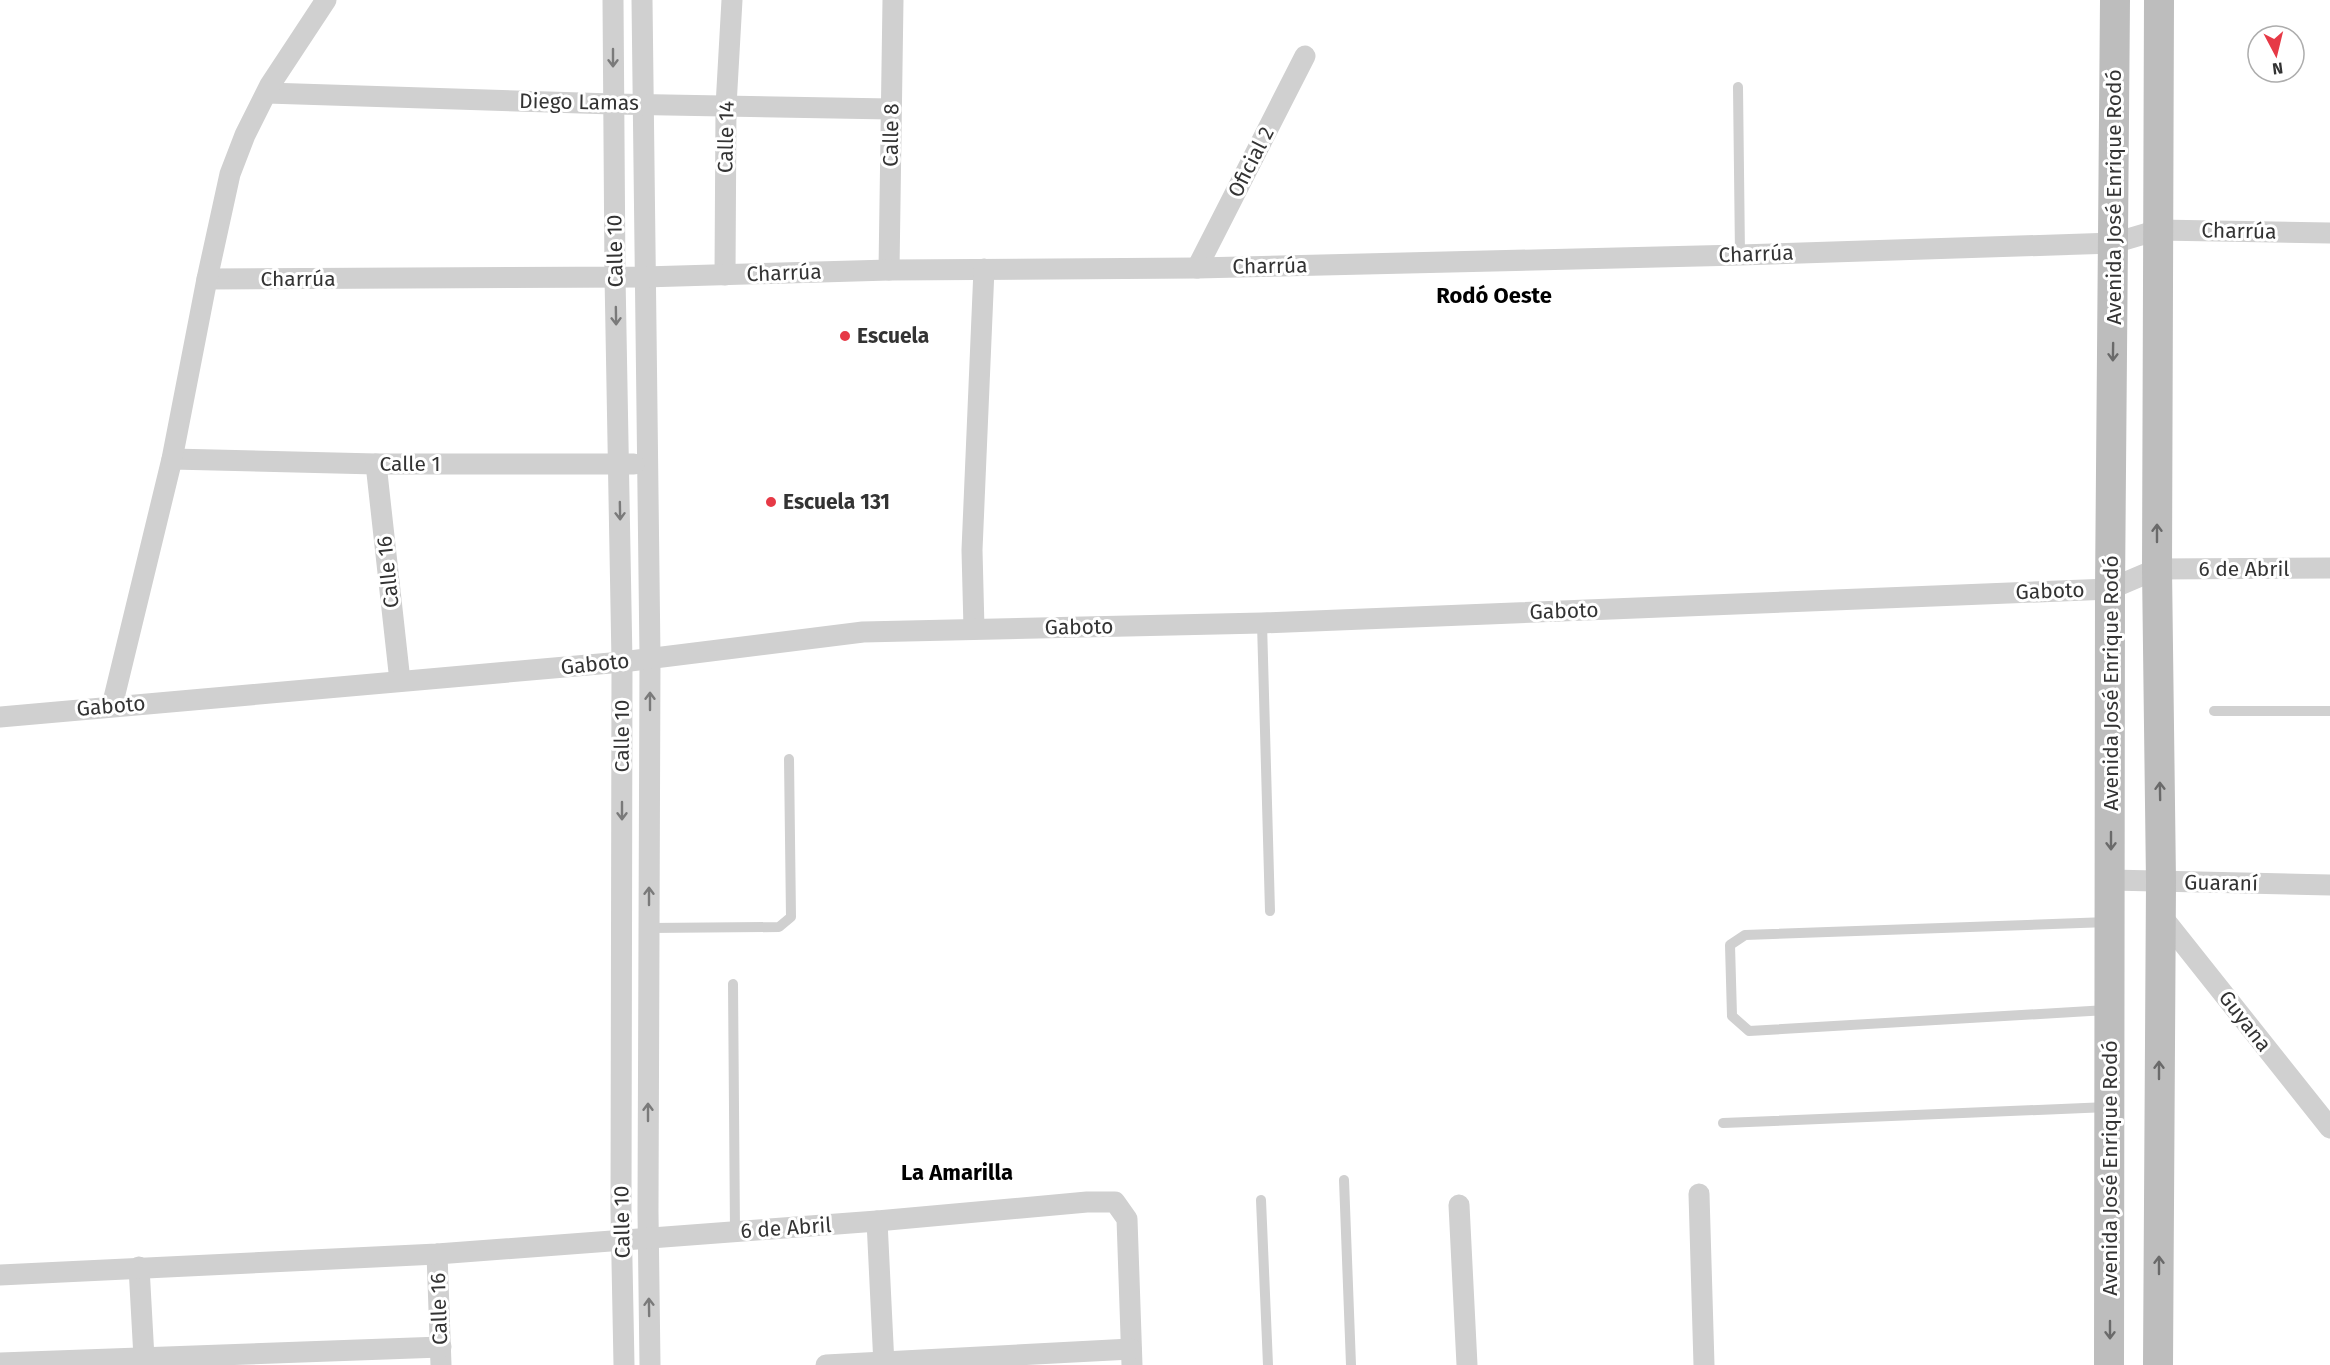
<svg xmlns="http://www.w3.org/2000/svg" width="2330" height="1365" viewBox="0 0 2330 1365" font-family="'Fira Sans',sans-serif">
<rect width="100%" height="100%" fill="#fff"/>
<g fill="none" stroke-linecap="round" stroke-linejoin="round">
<g stroke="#d0d0d0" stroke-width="10">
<path d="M1738,87L1740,255"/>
<path d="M1262,623L1270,911"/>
<path d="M2214,711H2330"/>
<path d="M649,928L779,927L791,917L789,759"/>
<path d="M733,984L735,1232"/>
<path d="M2107,1010L1749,1031L1732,1016L1730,945L1745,935L2108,922"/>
<path d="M1723,1123L2108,1107"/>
<path d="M1344,1180L1351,1365"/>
<path d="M1261,1200L1268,1365"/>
</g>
<g stroke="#d0d0d0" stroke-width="21">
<path d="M613,0L615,276L622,662L621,1211L624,1365"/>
<path d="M642,0L650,657L648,1212L650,1365"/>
<path d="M267,93L613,104L891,109"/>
<path d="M1197,268L1305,56"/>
<path d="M889,270L893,0"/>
<path d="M725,275L726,106L732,0"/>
<path d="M207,279L644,277L889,270L1197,268L1740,255L2114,243L2158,230L2330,233"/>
<path d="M172,459L376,464H634"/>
<path d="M376,464L400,681"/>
<path d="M974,629L972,550L984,269"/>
<path d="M112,706L172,459L207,279L230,174L245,135L270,85L326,0"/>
<path d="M0,717L622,662L863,632L1262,623L2110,589L2157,569L2330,568"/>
<path d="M2111,880L2330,885"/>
<path d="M2160,914L2330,1128"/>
<path d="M1699,1194L1704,1365"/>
<path d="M1459,1205L1467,1365"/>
<path d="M877,1221L884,1365"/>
<path d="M437,1254L441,1365"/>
<path d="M139,1267L144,1358"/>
<path d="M0,1275L437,1254L877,1221L1087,1202H1115L1127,1219L1132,1365"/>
<path d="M0,1363L441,1347"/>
<path d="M826,1365L1131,1349"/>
</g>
<g stroke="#bdbdbd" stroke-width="30">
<path d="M2109,1365L2110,589L2115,0"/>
<path d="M2158,1365L2161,882L2157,569L2159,0"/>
</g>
</g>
<defs><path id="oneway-shaft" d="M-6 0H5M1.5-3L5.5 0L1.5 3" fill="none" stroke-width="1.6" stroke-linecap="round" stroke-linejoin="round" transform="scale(1.5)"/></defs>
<g stroke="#7a7a7a">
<use href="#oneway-shaft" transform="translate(613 58) rotate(90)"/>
<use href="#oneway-shaft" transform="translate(616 316) rotate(89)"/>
<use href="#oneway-shaft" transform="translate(620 511) rotate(89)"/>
<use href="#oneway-shaft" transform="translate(650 701) rotate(-90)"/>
<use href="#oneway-shaft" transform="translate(622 811) rotate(90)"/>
<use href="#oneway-shaft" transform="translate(649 896) rotate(-90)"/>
<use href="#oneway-shaft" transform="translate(648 1112) rotate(-90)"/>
<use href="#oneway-shaft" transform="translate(649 1307) rotate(-91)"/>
</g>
<g stroke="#6a6a6a">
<use href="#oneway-shaft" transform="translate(2113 352) rotate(91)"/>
<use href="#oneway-shaft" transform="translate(2157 533) rotate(-90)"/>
<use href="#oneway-shaft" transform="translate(2160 791) rotate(-91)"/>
<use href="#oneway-shaft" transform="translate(2111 841) rotate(90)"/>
<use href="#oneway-shaft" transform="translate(2159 1070) rotate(-90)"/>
<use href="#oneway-shaft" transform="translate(2159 1265) rotate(-90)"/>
<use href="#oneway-shaft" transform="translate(2110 1330) rotate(90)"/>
</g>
<g fill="#e63946" stroke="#fff" stroke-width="2">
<circle cx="845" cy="336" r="6"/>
<circle cx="771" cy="502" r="6"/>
</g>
<g text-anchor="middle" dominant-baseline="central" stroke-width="6" stroke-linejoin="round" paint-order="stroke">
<g font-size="21" fill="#333" stroke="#fff">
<text transform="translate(579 102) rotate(1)">Diego Lamas</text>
<text transform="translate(891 135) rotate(-89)">Calle 8</text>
<text transform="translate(726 137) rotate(-89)">Calle 14</text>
<text transform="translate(1251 162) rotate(-63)">Oficial 2</text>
<text transform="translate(2114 197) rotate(-90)">Avenida José Enrique Rodó</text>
<text transform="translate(2239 231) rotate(1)">Charrúa</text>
<text transform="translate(615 251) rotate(-91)">Calle 10</text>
<text transform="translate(1756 254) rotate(-2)">Charrúa</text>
<text transform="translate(1270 266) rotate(-1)">Charrúa</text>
<text transform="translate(784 273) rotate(-2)">Charrúa</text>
<text x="298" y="279">Charrúa</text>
<text x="410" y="464">Calle 1</text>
<text x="2244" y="569">6 de Abril</text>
<text transform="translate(388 572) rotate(-96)">Calle 16</text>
<text transform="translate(2050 591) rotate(-2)">Gaboto</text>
<text transform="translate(1564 611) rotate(-2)">Gaboto</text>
<text transform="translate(1079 627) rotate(-1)">Gaboto</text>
<text transform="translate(595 664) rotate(-6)">Gaboto</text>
<text transform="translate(2111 683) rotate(-90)">Avenida José Enrique Rodó</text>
<text transform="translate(111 706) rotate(-5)">Gaboto</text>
<text transform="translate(622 736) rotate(-90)">Calle 10</text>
<text transform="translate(2221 883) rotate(1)">Guaraní</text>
<text transform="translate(2245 1021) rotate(52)">Guyana</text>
<text transform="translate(2110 1168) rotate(-90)">Avenida José Enrique Rodó</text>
<text transform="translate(622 1222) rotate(-91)">Calle 10</text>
<text transform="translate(786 1228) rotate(-4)">6 de Abril</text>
<text transform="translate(439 1309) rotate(-92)">Calle 16</text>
</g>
<g font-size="21" font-weight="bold" fill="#333" stroke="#fff" text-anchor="start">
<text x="857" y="336">Escuela</text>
<text x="783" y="502">Escuela 131</text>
</g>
<g font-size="22" font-weight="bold" fill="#000" stroke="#fff">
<text x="1494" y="295">Rodó Oeste</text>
<text x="957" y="1172">La Amarilla</text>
</g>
</g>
<g transform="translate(2276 54) rotate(173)"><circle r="28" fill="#ffffff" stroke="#adadad" stroke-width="1.5"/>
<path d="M0-4.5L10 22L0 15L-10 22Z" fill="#e63946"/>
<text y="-9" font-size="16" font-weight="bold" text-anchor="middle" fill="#333333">N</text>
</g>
</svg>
